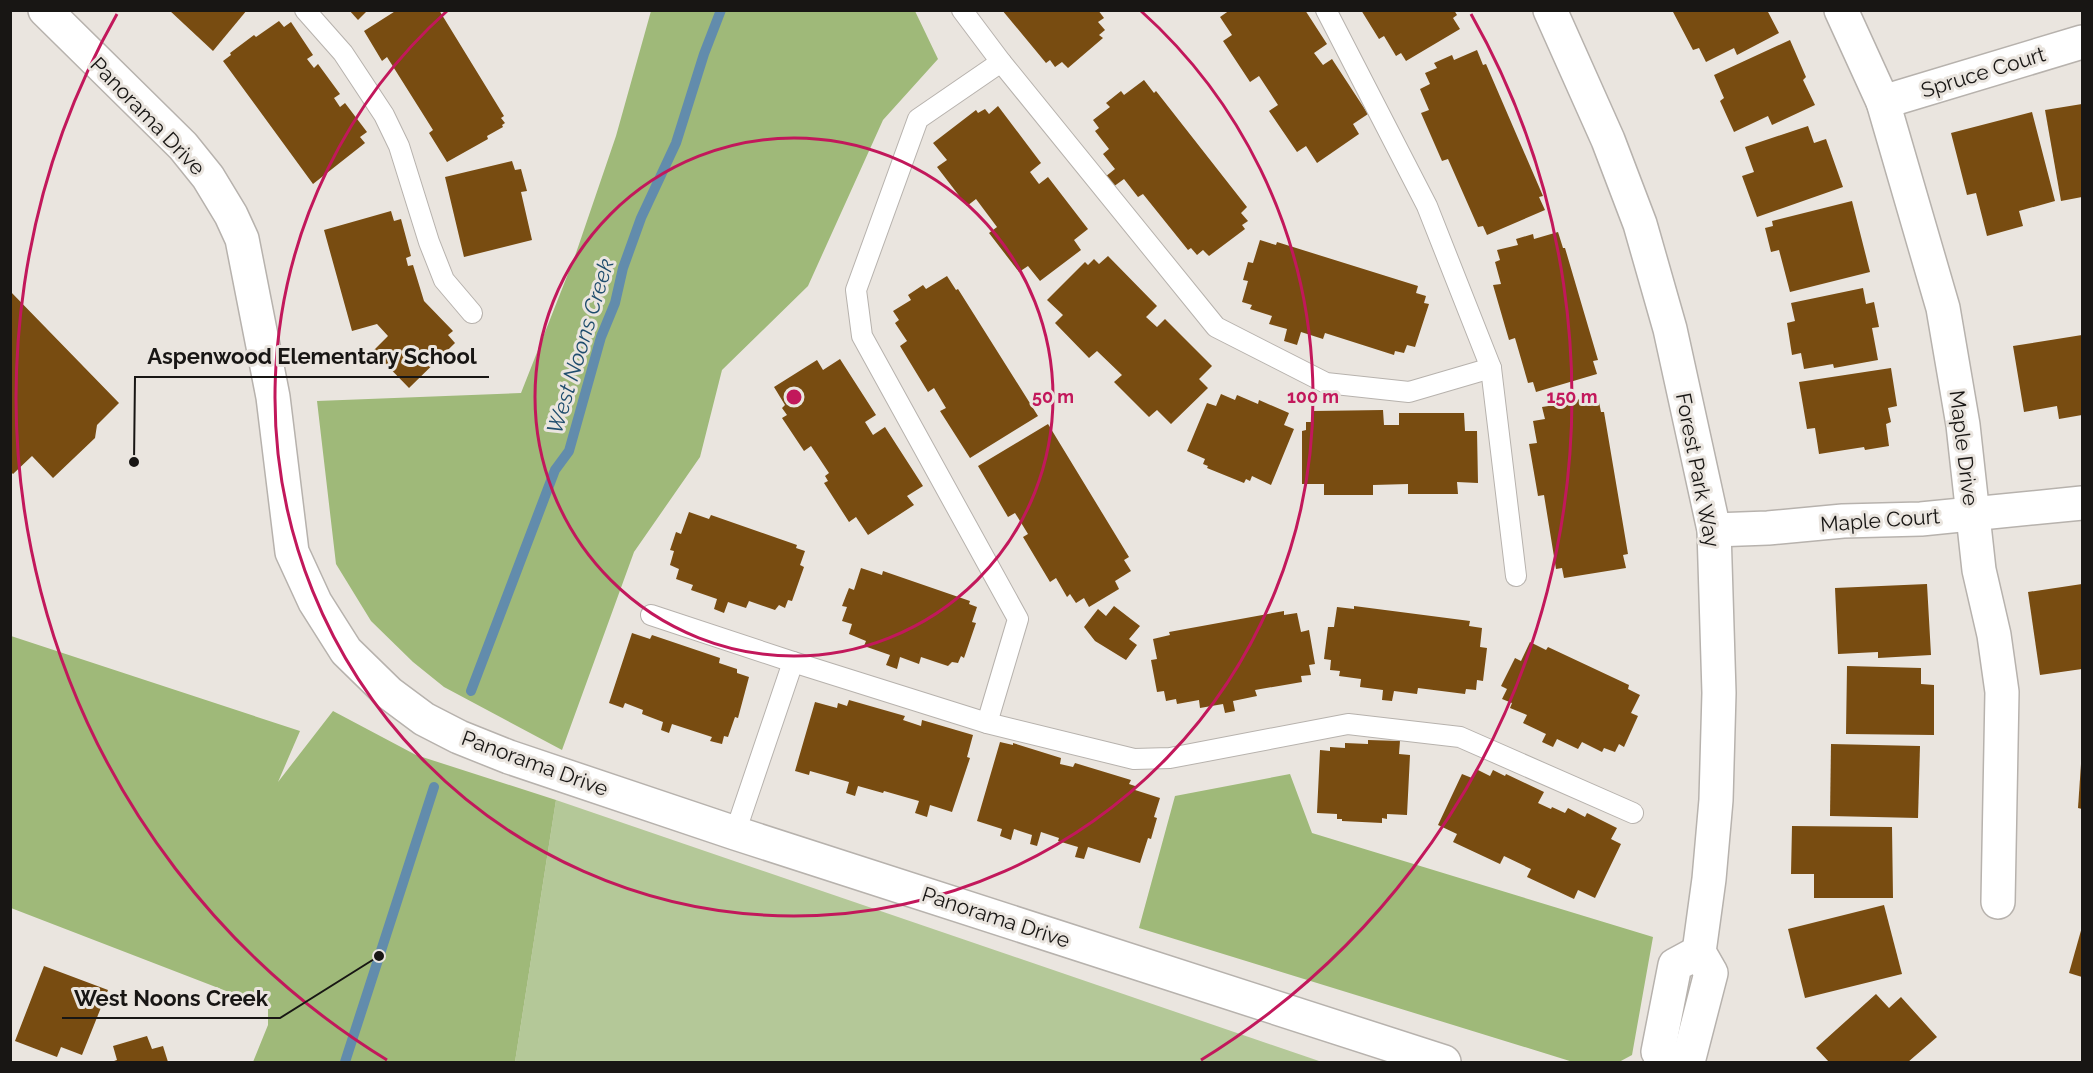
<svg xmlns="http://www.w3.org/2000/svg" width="2093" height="1073" viewBox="0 0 2093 1073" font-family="Raleway,sans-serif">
<rect width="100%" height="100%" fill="#eae5df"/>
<path fill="#b4c898" d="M556,800L1322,1062H515Z"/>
<g fill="#9fb979">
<path d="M651,11H915L938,59L883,120L808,286L722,370L700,457L634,552L562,750L444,687L413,662L371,621L336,564L317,401L521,393L575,256L616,136Z"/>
<path d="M11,636L300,731L278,782L333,711L416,755L556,800L515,1062H253L268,1025V1007L11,908Z"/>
<path d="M1290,774L1312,833L1653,937L1632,1055L1619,1062H1573L1139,928L1175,796Z"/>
</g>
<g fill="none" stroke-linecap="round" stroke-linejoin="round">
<g stroke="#628cac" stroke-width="10">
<path d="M471,691L555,470L569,451L601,337L615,303L623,268L641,218L676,143L704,54L721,10"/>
<path d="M345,1062L434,787"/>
</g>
</g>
<g fill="#784c11">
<path d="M169,10H247L213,51Z"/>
<path d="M349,10H368L358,20Z"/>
<path d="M397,10H439L504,116L501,118L505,123L502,125L503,127L487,136L488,139L447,162L429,133L433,130L387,57L382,61L364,31Z"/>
<path d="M1002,10H1098L1104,18L1098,22L1105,30L1099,35L1103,38L1068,68L1062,62L1055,67L1050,60L1046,63Z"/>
<path d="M1230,10H1305L1327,44L1314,53L1323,65L1332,59L1368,114L1353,124L1359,134L1317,163L1306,146L1297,152L1269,111L1278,105L1259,76L1250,82L1223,41L1232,35L1220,17Z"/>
<path d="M1361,10H1454L1457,15L1453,18L1460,29L1406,61L1401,53L1396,56L1384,36L1379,39Z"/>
<path d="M1672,10H1767L1779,33L1737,55L1734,48L1706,62L1699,48L1693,50Z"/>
<path d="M279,21L284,27L291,22L313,55L307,59L314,68L318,64L340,94L334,98L340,107L345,103L367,132L360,137L365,143L313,184L223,61L231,55L230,53L254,35L256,37Z"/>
<path d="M1790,40L1806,77L1803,80L1815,105L1772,125L1768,116L1734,132L1720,101L1724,98L1714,75Z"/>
<path d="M1477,50L1483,65L1486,64L1543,196L1539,197L1545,210L1487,235L1483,226L1478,227L1448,159L1442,161L1421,113L1429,110L1420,89L1430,84L1425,73L1437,68L1434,63L1452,55L1454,60Z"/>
<path d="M1144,80L1154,93L1156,91L1247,207L1241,213L1248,221L1242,225L1245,229L1209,256L1203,250L1197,255L1191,248L1188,250L1143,194L1138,197L1124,179L1113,187L1105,177L1115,169L1103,154L1109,149L1095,131L1099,128L1093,120L1110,107L1106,103L1121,91L1124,95Z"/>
<path d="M2082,104V197L2061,201L2045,110Z"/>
<path d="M998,106L1041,163L1030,172L1039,184L1048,177L1088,229L1074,240L1081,250L1040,281L1028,266L1019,272L989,233L997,227L976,199L967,206L937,167L947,160L933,143L976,110L978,113L985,109L989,114Z"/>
<path d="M2032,112L2055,201L2019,211L2023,226L1987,236L1976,193L1967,195L1951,133Z"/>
<path d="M1808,126L1814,143L1826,139L1843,187L1757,217L1742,176L1754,172L1745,147Z"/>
<path d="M512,161L515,170L521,169L527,191L521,192L532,240L464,257L445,177Z"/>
<path d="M1852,201L1870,272L1790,292L1779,250L1771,252L1765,228L1773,226L1772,221Z"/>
<path d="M391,211L394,221L401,219L411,256L406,258L408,266L413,265L424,301L453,331L448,335L455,343L409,388L373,351L388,336L377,324L352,331L324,230Z"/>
<path d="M1558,232L1563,248H1565L1598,360L1593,361L1597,374L1536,392L1533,382L1528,383L1515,338L1509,340L1493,285L1501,284L1495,262L1500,260L1497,250L1518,245L1516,239L1533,234L1534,239Z"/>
<path d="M1260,240L1276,245L1277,242L1418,286L1416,293L1426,296L1424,303L1429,304L1415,347L1407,345L1404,353L1395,351L1394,355L1325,333L1323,339L1301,332L1297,345L1284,341L1287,329L1269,324L1272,316L1250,309L1252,305L1242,302L1248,281L1243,280L1248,262L1253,263Z"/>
<path d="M1108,256L1157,306L1146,317L1157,327L1165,319L1212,366L1199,379L1208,388L1171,424L1157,410L1149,417L1114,382L1122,375L1097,351L1089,358L1055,323L1063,315L1047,300L1085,262L1088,265L1094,259L1099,264Z"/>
<path d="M947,276L956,290L958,289L1038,416L970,458L940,411L946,408L934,388L928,392L900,346L907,341L895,323L899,320L893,311L911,300L908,295L923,285L926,289Z"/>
<path d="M1863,288L1866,304L1874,302L1879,327L1872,328L1878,360L1834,368L1833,364L1804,369L1801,353L1792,355L1787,323L1795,321L1791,303Z"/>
<path d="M10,291L119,403L97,425L95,438L53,478L32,456L13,474L10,471Z"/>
<path d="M2082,335V415L2059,419L2057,406L2024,412L2013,346Z"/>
<path d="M840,359L876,415L865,422L873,435L885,427L923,486L907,496L914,505L868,535L856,517L849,522L824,483L828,481L825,476L829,473L811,446L804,451L782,418L787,415L782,408L785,405L774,387L817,360L823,370Z"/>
<path d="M1891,368L1897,406L1888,408L1891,422L1886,424L1889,446L1865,450L1864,447L1819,454L1815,428L1807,429L1799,382Z"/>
<path d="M1221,394L1235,400L1237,395L1258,404L1259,400L1289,413L1284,425L1294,429L1271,485L1252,476L1250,481L1246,479L1244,483L1207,468L1208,466L1203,464L1205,459L1187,451L1207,403L1216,406Z"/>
<path d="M1573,396V400L1598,397L1601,412H1604L1628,554L1623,555L1626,568L1564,578L1562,568L1556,569L1544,495L1538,496L1529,444L1537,443L1533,421L1545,419L1542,407L1555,405L1554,399Z"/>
<path d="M1383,410L1384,425H1399V413H1464L1465,431H1477L1478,483L1457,482L1458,494H1408V484L1373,485V495H1324V484H1302V431L1306,430V422H1313V411Z"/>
<path d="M1048,424L1129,557L1124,560L1131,571L1115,581L1119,589L1089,607L1084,598L1076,603L1070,594L1067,597L1056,578L1050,582L1023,537L1028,534L1015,513L1008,517L978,466Z"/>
<path d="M689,512L709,519L711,515L797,545L796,548L805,551L800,565L804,567L792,601L788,600L785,608L779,605L775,610L749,601L746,608L728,602L724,613L714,609L717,599L691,590L693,585L676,579L679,569L670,565L674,551L670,550L676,532L681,534Z"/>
<path d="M861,568L882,575L883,571L970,601L969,604L977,607L972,622L976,623L964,658L961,656L958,663L952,662L948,666L921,657L919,664L900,657L897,669L886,665L890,655L864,646L866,641L849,634L852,624L842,621L847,607L842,606L849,588L854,590Z"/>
<path d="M1927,584L1931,655L1878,658V652L1838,654L1835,588Z"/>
<path d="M2082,584V669L2040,675L2028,592Z"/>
<path d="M1114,606L1140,626L1129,639L1137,645L1126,660L1095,641L1084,627L1098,609L1106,616Z"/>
<path d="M1354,606L1470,621L1469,626L1482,628L1480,647L1487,648L1483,681L1477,680L1476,690L1466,689L1465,694L1418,688L1417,694L1394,691L1392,701L1382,700L1383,690L1360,687L1361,679L1339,676L1340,671L1330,670L1331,660L1324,659L1328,627H1334L1337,607L1354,609Z"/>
<path d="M1284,611V615L1297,613L1301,632L1309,630L1315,664L1309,665L1311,675L1301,676L1302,682L1255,690L1257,696L1233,701L1235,711L1225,713L1223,704L1200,708L1199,700L1177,704L1176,699L1166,701L1164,691L1157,692L1151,660L1157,659L1153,639L1170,635L1169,632Z"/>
<path d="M632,633L650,639L652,635L720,658L719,663L737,669V673L749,677L738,718L735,717L728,737L724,736L722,744L710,741L712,737L672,724L669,733L661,730L663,722L642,714L643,710L625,703L623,708L609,703Z"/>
<path d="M1530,642L1546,650L1548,647L1629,685L1628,689L1640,695L1631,713L1638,716L1624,747L1619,744L1615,752L1604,748L1602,752L1582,742L1578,749L1557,739L1553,747L1542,742L1546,734L1523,723L1527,715L1510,708L1512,703L1502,699L1507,689L1501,686L1515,658L1521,661Z"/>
<path d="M1847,666L1921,668V684L1934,685V735L1846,734Z"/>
<path d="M849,700L905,716L903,720L921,726L922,720L973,735L967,757L970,758L952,812L930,805L927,817L915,813L919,801L884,791L883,793L858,786L855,796L846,793L849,782L810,771L809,775L795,771L815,702L837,708L838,703L847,706Z"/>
<path d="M1368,740L1400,741L1399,754L1410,755L1407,815L1387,814V819L1382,818V823L1342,821V819H1337V814L1317,813L1320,750L1330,751V747L1345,748V743L1368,744Z"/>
<path d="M1000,742L1013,745V743L1061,758L1060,764L1073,767L1075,763L1131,780L1129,784L1135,786V790L1160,798L1154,817L1157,818L1151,839L1148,838L1140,863L1088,847L1084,859L1075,857L1078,847L1058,841L1059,838L1041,832L1037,846L1030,844L1032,835L1014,829L1011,840L1000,836L1002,829L977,821Z"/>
<path d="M1831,744L1920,746L1918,818L1830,816Z"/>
<path d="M2081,764H2082V809L2078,808Z"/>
<path d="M1476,769L1490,776L1493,770L1505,776L1506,774L1544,792L1538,803L1551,809L1552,807L1565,813L1568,808L1585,817L1587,813L1617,828L1611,839L1621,844L1595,898L1578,890L1574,899L1527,877L1531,869L1504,856L1500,864L1453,842L1457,834L1438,825L1462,774L1472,778Z"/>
<path d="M1792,826L1892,827L1893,898H1814V874H1791Z"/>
<path d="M1884,905L1902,974L1805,998L1788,929Z"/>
<path d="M2082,927V977L2069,973Z"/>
<path d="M44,966L108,990L82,1055L61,1047L57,1057L15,1041Z"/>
<path d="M1876,994L1889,1008L1901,997L1937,1037L1908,1062H1829L1816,1048Z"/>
<path d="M147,1036L152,1049L163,1046L168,1062H111L117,1060L113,1046Z"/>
</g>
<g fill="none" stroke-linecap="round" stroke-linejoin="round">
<g stroke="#b7b2ad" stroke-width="22">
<g id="service">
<path d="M305,10L343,53L384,115L399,146L429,242L444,280L472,313"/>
<path d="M962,10L1001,62L1216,327L1326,383L1409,392L1491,368"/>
<path d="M1326,10L1427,206L1491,368L1516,576"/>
<path d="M651,615L793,662L987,723L1134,759L1170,758L1348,724L1460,737L1633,813"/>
<path d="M987,723L1018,619L862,336L856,290L918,119L1001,62"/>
<path d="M735,833L793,662"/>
</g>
</g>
<g stroke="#b7b2ad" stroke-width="36">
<g id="minor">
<path d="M1841,10L1883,102L1943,308L1963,425L1979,570L1994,635L2002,692L1998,902"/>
<path d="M1883,102L2082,42"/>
<path d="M1714,530L1768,528L1843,521L1921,519L2082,503"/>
</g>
</g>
<g stroke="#b7b2ad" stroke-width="36">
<g id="tertiary">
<path d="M45,10L183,146L208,177L231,215L242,239L273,397L292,552L315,602L346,651L389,693L424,719L459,737L509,757L735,833L1444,1062"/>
<path d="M1550,10L1608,140L1640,224L1670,329L1714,530L1719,693L1716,800L1709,879L1699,952L1711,973L1688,1062"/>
<path d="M1665,1062L1658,1052L1675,965L1699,952"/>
</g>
</g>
<use href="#service" stroke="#fff" stroke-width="20"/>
<use href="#minor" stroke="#fff" stroke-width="33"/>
<use href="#tertiary" stroke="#fff" stroke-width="33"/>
</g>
<g fill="none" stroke="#c2185b" stroke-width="3">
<circle cx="794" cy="397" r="259"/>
<path d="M1141 11A519 519 0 1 1 447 11"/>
<path d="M387 1060A778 778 0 0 1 117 14M1471 14A778 778 0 0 1 1201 1060"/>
</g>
<g text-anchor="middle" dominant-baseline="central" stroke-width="6" stroke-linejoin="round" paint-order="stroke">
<g font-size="21" fill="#181614" stroke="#eae5df">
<text transform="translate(1983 72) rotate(-17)">Spruce Court</text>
<text transform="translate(148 116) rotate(46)">Panorama Drive</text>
<text transform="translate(1964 448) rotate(83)">Maple Drive</text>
<text transform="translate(1698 470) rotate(79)">Forest Park Way</text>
<text transform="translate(1880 520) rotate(-4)">Maple Court</text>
<text transform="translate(535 763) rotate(20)">Panorama Drive</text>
<text transform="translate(996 917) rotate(18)">Panorama Drive</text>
</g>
<g font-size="22" font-style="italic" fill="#1f4d6d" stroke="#eae5df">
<text transform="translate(580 346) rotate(-73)">West Noons Creek</text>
</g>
</g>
<circle cx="794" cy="397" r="9" fill="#c2185b" stroke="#eae5df" stroke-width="3"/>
<g font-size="18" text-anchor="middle" font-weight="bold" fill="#c2185b" stroke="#eae5df" stroke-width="6" stroke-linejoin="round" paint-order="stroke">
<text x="1053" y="403">50 m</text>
<text x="1313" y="403">100 m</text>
<text x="1572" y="403">150 m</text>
</g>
<path fill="none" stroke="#181614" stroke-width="2" d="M134 462L135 377H489M379 956L280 1018H62"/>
<g fill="#181614" stroke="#eae5df" stroke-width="2">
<circle cx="134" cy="462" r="6"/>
<circle cx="379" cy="956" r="6"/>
</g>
<g font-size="22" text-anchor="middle" font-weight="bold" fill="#181614" stroke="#eae5df" stroke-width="6" stroke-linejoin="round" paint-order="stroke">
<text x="312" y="364">Aspenwood Elementary School</text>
<text x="171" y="1006">West Noons Creek</text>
</g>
<rect width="2093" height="1073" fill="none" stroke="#181614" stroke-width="24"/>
</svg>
